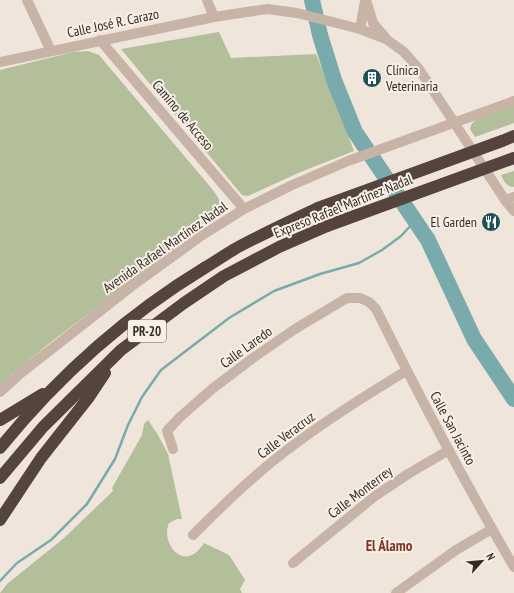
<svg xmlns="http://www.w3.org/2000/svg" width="514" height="593" viewBox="0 0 514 593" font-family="'PT Sans Narrow',sans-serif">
<rect width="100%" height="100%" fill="#f0e5da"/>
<g fill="#b3be9b">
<path d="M219,32L231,58L316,54L354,151L298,173L250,195L247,196L242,195L121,49Z"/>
<path d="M88,51L99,55L213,190L220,201L221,211L216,217L51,342L11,375L0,387V70L73,52Z"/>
<path d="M514,105V123L475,137L470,129C471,123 474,121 479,118Z"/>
<path d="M514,171V187C506,186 504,182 501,175Z"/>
<path d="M148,420L158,435L168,454L182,519H177L169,523C160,544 185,574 204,543L229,555L245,580L240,589L242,593H0L7,584L64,538L113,491L112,488L142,435L144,424Z"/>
</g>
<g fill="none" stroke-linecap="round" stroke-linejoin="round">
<path stroke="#7aabac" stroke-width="2.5" d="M0,581L17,563L51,540L87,504L115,459L128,425L142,397L161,370L229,318L274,291L320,274L359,263L382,250L401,236L415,221"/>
<path stroke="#7aabac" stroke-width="16" d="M312,0L320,35L334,80L355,132L428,240L474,339L514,399"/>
<g stroke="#c8b4a6" stroke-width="10">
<path d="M27,0L51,51"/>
<path d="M207,0L214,17"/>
<path d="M366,0L373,23L385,37"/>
<path d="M360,29L365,1"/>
<path d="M100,40L244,209"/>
<path d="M0,62L214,17L267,9L297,13L360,29L386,39L404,52L419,69L505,200L514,211"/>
<path d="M505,200L514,197"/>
<path d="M0,392L21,373L132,286L201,236L244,209L290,186L348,161L514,101"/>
<path d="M173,449L167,431L179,418L212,389L253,358L295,329L347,298H360L369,302L376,309C419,396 465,483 514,567"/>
<path d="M193,535C225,503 258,471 295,444C331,417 368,394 406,371"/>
<path d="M293,563L375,496L408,474L449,450"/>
<path d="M396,593L456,550L492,529"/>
</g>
<g stroke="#55443e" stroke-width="12">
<path d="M502,141L514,136"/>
<path d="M0,420L43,394"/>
<path d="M0,448C58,376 127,315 206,267C218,260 230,251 242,245C267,232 293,220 318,208"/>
<path d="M0,478L43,427L121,350L184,303L224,276L279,247L327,226"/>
<path d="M0,520L41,458L89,397L105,373"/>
</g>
<g stroke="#55443e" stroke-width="12">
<path d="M318,208L502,141"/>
<path d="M327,226L514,158"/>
</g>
</g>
<defs>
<g id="building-disc" transform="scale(1)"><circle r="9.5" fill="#1e5254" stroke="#f8efe6"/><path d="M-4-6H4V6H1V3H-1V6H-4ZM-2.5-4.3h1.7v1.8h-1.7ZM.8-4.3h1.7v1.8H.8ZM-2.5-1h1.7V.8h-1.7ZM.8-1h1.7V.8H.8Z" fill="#fff"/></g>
<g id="restaurant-disc" transform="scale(1)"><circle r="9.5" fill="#1e5254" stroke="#f8efe6"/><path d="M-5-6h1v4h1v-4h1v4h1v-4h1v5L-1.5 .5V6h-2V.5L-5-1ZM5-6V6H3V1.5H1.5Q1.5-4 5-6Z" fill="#fff"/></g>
</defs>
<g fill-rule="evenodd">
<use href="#building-disc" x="372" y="78"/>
<use href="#restaurant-disc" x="491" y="222"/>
</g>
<g text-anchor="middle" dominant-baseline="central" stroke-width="4" stroke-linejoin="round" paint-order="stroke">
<rect fill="#f8efe6" stroke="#6f6660" stroke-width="1" x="128" y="320" width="38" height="22" rx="3"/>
<g font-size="13" font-weight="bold" fill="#342b27">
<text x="147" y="331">PR-20</text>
</g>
<g font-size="14" fill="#342b27" stroke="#f8efe6">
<text transform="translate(113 23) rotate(-12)">Calle José R. Carazo</text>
<text transform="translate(183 115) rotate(50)">Camino de Acceso</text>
<text transform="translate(343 206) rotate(-22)">Expreso Rafael Martínez Nadal</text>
<text transform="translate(165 247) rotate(-35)">Avenida Rafael Martínez Nadal</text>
<text transform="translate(246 347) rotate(-36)">Calle Laredo</text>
<text transform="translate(453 428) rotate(62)">Calle San Jacinto</text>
<text transform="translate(286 435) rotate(-37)">Calle Veracruz</text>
<text transform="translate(360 492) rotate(-37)">Calle Monterrey</text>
</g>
<g font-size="14" fill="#342b27" stroke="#f8efe6" text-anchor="start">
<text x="386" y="70">Clínica<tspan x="386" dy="16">Veterinaria</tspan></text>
<text x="477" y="222" text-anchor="end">El Garden</text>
</g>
<g font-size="15" font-weight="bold" fill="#803623" stroke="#f8efe6">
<text x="389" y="545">El Álamo</text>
</g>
</g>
<g transform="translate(482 561) rotate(63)" stroke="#f8efe6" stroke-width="3" paint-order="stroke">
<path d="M0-3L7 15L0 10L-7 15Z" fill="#342b27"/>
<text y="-6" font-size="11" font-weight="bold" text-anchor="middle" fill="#342b27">N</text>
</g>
</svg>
